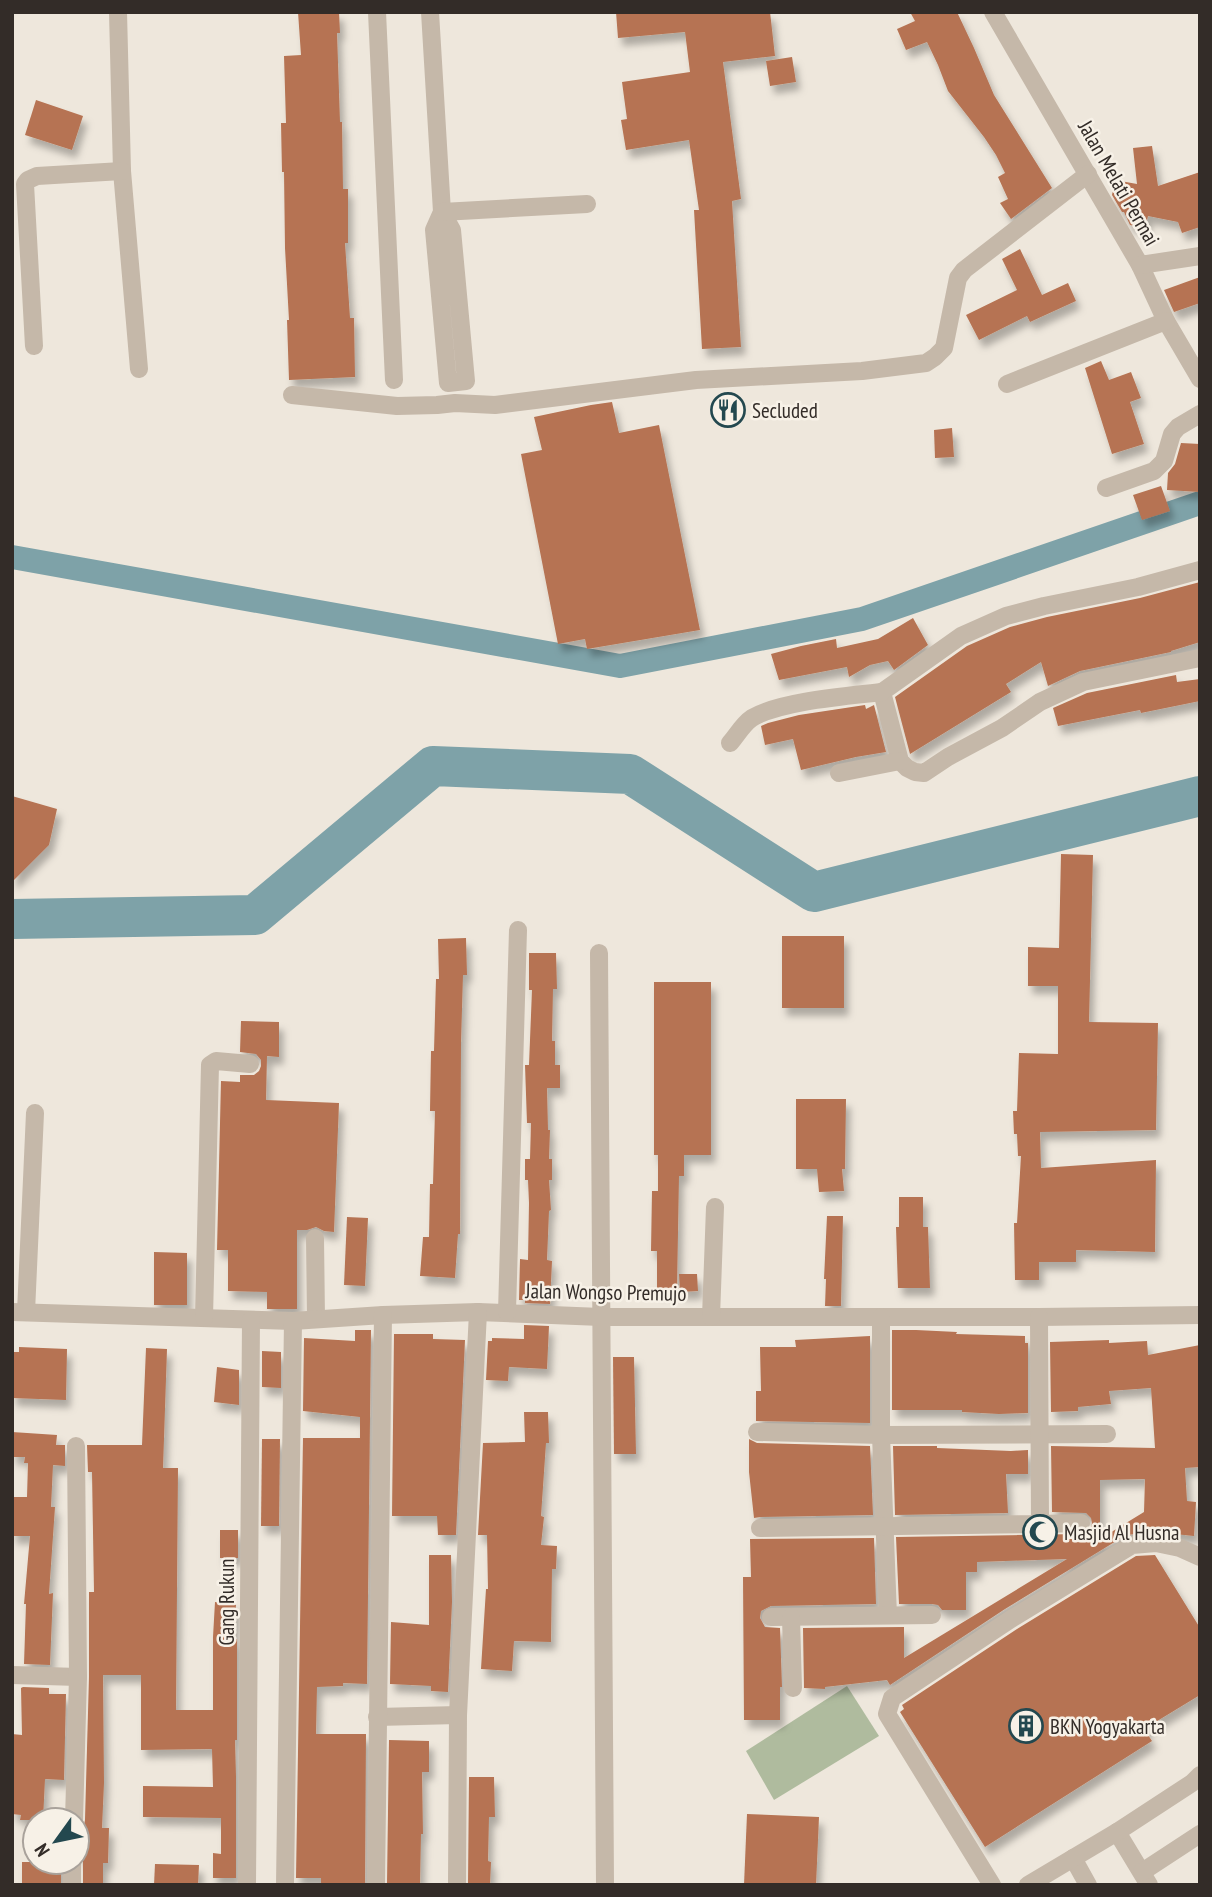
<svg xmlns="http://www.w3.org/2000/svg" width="1212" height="1897" viewBox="0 0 1212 1897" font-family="'PT Sans Narrow',sans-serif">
<defs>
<filter id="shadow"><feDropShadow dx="4.5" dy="8" stdDeviation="3.5" flood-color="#0004"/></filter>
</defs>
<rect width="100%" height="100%" fill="#eee7dc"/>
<path fill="#afbb9e" d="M847,1686L879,1736L774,1800L746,1751Z"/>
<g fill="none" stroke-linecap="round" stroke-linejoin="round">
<path stroke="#7ea2a8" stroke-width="24" d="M12,557L620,666L862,619L1200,503"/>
<path stroke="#7ea2a8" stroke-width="40" d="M12,919L255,915L433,766L630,774L814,892L1200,796"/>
</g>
<g fill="#b67352" fill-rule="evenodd" filter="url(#shadow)">
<path d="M298,12H339L340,33H337L340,122H342L343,189H348V243H345L350,318H354L355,377L289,380L287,320H289L285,248L284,172H282L281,123H286L284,56L301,55Z"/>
<path d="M616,12H770L775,56L723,62L741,199L732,201L741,347L702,349L694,210H699L689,140L626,150L621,120L627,119L622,82L690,72L685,32L618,38Z"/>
<path d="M910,12H957L974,48L994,95L1052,188L1011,219L1000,203L1008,199L998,177L1005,173L996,155L984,137L948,91L938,65L927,42L906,50L897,29L915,21Z"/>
<path d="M792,57L796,82L770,86L766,61Z"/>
<path d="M36,100L83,116L72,150L25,135Z"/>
<path d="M1152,146L1158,186L1200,172V227L1182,233L1178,222L1148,216L1145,228L1130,225L1124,212H1122L1112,195L1115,180L1137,184L1133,148Z"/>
<path d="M1020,249L1042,295L1068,283L1076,301L1030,322L1027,316L979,340L966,315L1017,290L1002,259Z"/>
<path d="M1200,277V303L1174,312L1164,290Z"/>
<path d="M1101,361L1109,380L1131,372L1141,398L1130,402L1144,444L1112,454L1085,368Z"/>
<path d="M612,402L619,433L659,425L700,630L587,649L585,639L558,644L521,454L542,450L534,417L591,405Z"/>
<path d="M952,428L954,457L935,458L934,430Z"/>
<path d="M1181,443L1200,444V492L1167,490L1168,473L1175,464Z"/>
<path d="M1161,486L1170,511L1142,520L1133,495Z"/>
<path d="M1200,582V642L1171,651V652L1080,671L1048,686L1041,662L1006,684L1011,692L910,754L895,697L967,646L1010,627L1047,617L1140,598Z"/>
<path d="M913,618L928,645L894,670L888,661L870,665L849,677L847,667L779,680L771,654L801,646L836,639L837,648L878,639Z"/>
<path d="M1176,675L1177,682L1200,679V701L1141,713L1140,710L1058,726L1053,708L1087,693Z"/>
<path d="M865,705L866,709L874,705L886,752L856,757L801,770L793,739L765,745L761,726L768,723L799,715Z"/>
<path d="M12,796L57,809L49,845L12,882Z"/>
<path d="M1061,854L1093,855L1089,1022L1158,1023L1156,1130L1040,1132L1041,1168L1156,1160L1155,1252L1076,1250V1262H1039V1280H1015L1014,1223H1017L1021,1156H1018L1017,1134H1014L1013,1111H1017L1019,1053L1058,1054V986H1028V947L1059,948Z"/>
<rect x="782" y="936" width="62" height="72"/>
<path d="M466,938L467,975H463L461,1043L460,1234H458L455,1278L420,1276L423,1237H429L430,1184H433L435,1111H430L431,1051H434L436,979H439L438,939Z"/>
<path d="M529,953H556L557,989H553L552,1041H555V1065H560V1088H547L548,1130H550L549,1159H552V1180H549L551,1210L549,1211L547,1260L552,1261L550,1304L525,1303V1300H519L520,1259L528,1260L529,1203L528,1180H525V1159H530L531,1123H527L525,1065H529L532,990H529Z"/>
<path d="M654,982H711V1155H684V1176H679L677,1289H657V1251H651L652,1191H658V1155H654Z"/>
<path d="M241,1021L279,1022V1057L267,1056L266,1100L339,1103L334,1232L324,1231L316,1227L307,1230H297V1309H267V1292L228,1291V1250H217L221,1081L240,1082V1075H254L259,1071L261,1066V1060L256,1054L240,1052Z"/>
<path d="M796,1099H846L845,1169H842L844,1191L819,1192L817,1169H796Z"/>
<path d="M899,1197H923V1227H928L930,1288H898L896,1227H899Z"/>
<path d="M827,1216H843L841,1306H825L826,1279H824Z"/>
<path d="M347,1217L368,1218L365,1286L344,1285Z"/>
<path d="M154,1252L187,1253V1305H154Z"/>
<path d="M679,1274H697L698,1291L680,1292Z"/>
<path d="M524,1325L549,1326L547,1369L509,1367L508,1381L486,1380L488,1341H492V1338L524,1339Z"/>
<path d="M355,1330H371L367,1684L343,1683V1686L317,1687L316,1734H366L365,1885H321V1878H296L303,1438H360V1417L303,1411L304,1338L355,1341Z"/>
<path d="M892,1330H916L957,1332L956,1334L1025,1336V1343H1028V1413L999,1414L962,1412V1410H892Z"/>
<path d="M394,1334H433V1339L465,1340L456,1535H438L437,1516H392Z"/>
<path d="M870,1336V1423L756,1421V1391H761L760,1347H796L795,1340Z"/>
<path d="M1109,1340V1343L1147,1341L1148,1355L1200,1345V1467L1185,1468L1187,1501L1196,1502L1194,1536L1155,1532L1126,1535L1005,1609L890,1685L887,1680L825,1687V1689L804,1688L803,1628L904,1627V1658L1067,1559L977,1562V1572H966V1610H942L938,1605L932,1604H899L896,1537L1081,1534L1091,1529L1092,1523L1091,1518L1086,1513L1052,1512L1051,1446L1155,1448L1151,1388L1109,1391L1111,1404L1078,1407V1411L1051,1412L1050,1342ZM1145,1479L1144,1512L1100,1539V1480Z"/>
<path d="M19,1347L67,1349L66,1400L12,1398V1352H19Z"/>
<path d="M146,1348L167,1349L163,1468H178L176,1710H213V1637L215,1602L236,1604L234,1639H237V1740H235L236,1777V1878H213V1853L221,1854V1818L143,1817V1786L213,1787L212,1749L141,1750V1675H103L104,1783L102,1828H109L108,1863H103V1885H83V1861L79,1853L80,1830L84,1825L85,1820L89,1677V1592H94L92,1472H88L87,1445H142Z"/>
<path d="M262,1351L281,1352V1388L262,1387Z"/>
<path d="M613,1357H634L636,1454H614Z"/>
<path d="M217,1367L239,1370V1405L214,1402Z"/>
<path d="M524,1412H548L549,1443H546L541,1516L544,1517L541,1545L557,1546L556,1569H552L551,1642L514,1641L512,1671L481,1669L486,1589H488L487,1535H478L483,1443L525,1442Z"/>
<path d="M12,1432L57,1435L56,1445H65V1466L53,1465L51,1507H55L49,1594L53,1593L50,1665L24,1664L26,1604H24L30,1536H12V1497H27L28,1463H24L25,1457H12Z"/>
<path d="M262,1439H280L279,1526H261Z"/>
<path d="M749,1439L757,1443L870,1446L873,1515L760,1517L754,1518L749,1472Z"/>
<path d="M893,1446H937V1448L1011,1451L1028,1450V1474H1006L1008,1513L895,1515Z"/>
<rect x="220" y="1530" width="18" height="28"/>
<path d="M874,1538L876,1604L771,1606L761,1611L760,1618L765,1627L780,1628L782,1687H780V1720H744L743,1577H751L750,1539Z"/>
<path d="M429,1555H451L452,1602L448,1692L431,1691V1686L390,1684L391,1622L429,1625Z"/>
<path d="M1155,1555L1200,1628V1695L1144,1729L1152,1741L985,1847L900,1712L904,1709L902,1705L1017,1629L1136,1556Z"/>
<path d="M23,1687L49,1688V1694H66L64,1780L45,1779L43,1820H20L21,1815L12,1814V1734L22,1735L21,1688Z"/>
<path d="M389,1740L429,1741V1772H422L423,1834H421L420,1885L387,1884Z"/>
<path d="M469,1777H494L495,1817H489L488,1861L491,1862L490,1885H468Z"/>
<path d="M747,1814L819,1817L816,1885H744Z"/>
<rect x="22" y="1862" width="39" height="23"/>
<path d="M155,1864L199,1865L198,1885H154Z"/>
</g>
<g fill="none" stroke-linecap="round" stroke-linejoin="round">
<g stroke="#c5b8a9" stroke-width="18">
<path d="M118,12L122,171L139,369"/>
<path d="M377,12L394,380"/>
<path d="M430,12L442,212L452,230L466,381L448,383L434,230L442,212"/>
<path d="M993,12L1140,265L1166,321L1200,379"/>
<path d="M442,212L587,204"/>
<path d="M1140,265L1200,256"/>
<path d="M34,346L25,184L28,180L37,176L122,171"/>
<path d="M1007,384L1166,321"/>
<path d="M292,395L397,406L437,405L455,403L495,405L696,380L862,371L926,363L935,357L944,348L958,278L964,270L1088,174"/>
<path d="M1106,488L1154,471L1164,461L1172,434L1178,427L1200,414"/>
<path d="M1200,570L1138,587L1044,606L1006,616L961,636L882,692L900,761L907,768L915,772L924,773L948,757L1002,728L1040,702L1083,682L1200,658"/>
<path d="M730,743C737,735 743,724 752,718C780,701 848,696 882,692"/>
<path d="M839,773L900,761"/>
<path d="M599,953L605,1885"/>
<path d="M315,1238L316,1319"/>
<path d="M12,1312L293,1321L383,1315L478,1312L601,1317H1039L1200,1315"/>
<path d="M26,1312L35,1113"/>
<path d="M507,1312L518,930"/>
<path d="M711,1317L715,1207"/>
<path d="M881,1317V1435L888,1615"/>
<path d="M204,1318L210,1065L216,1061L250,1064"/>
<path d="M757,1432L881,1435L1107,1434"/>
<path d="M1040,1524L1081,1523"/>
<path d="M760,1528L1040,1524L1039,1317"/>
<path d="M771,1617L932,1615"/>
<path d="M791,1617L793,1688"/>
<path d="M12,1675L78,1677"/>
<path d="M377,1717L458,1715"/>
<path d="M74,1820L78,1677L76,1446"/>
<path d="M1117,1832L1149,1885"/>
<path d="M1073,1858L1088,1885"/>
<path d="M1142,1872L1200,1834"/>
<path d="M72,1885V1862"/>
<path d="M247,1885L251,1320"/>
<path d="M285,1885L293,1321"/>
<path d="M376,1885L383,1315"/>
<path d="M457,1885L458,1715L478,1312"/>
<path d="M992,1885L887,1714L892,1698L1011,1619L1132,1545L1156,1543L1180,1548L1200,1557"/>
<path d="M1028,1885L1117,1832L1192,1783L1200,1775"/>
</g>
</g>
<defs>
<g id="restaurant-ring" transform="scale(1.75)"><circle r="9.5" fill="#f7f1e7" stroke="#23484f" stroke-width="1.5"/><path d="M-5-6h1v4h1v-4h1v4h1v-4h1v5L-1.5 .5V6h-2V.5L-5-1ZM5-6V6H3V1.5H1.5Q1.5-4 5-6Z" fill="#23484f"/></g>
<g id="mosque-ring" transform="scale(1.75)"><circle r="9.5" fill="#f7f1e7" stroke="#23484f" stroke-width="1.5"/><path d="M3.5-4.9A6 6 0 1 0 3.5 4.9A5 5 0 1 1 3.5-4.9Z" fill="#23484f"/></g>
<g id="building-ring" transform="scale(1.75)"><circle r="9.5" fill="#f7f1e7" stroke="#23484f" stroke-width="1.5"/><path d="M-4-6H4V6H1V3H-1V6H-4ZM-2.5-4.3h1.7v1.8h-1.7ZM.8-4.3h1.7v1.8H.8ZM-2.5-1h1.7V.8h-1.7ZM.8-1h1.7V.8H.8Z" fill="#23484f"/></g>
</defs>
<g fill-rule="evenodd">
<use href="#restaurant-ring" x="728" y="410"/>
<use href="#mosque-ring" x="1040" y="1532"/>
<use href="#building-ring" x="1026" y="1726"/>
</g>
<g text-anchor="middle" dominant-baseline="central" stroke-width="5" stroke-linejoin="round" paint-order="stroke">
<g font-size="21" fill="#332c28" stroke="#f7f1e7">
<text transform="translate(1119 183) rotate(60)">Jalan Melati Permai</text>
<text transform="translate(606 1292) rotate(1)">Jalan Wongso Premujo</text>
<text transform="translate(226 1602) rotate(-90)">Gang Rukun</text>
</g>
<g font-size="21" fill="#332c28" stroke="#f7f1e7" text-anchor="start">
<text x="752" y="410">Secluded</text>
<text x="1064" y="1532">Masjid Al Husna</text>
<text x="1050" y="1726">BKN Yogyakarta</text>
</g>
</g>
<rect width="1212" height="1897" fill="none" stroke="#332c28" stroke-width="28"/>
<g transform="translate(56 1841) rotate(237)"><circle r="33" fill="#f7f1e7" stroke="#a9a29b" stroke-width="2"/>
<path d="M0-5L12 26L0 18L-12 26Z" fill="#23484f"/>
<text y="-10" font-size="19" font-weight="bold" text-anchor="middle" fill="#332c28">N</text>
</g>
</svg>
